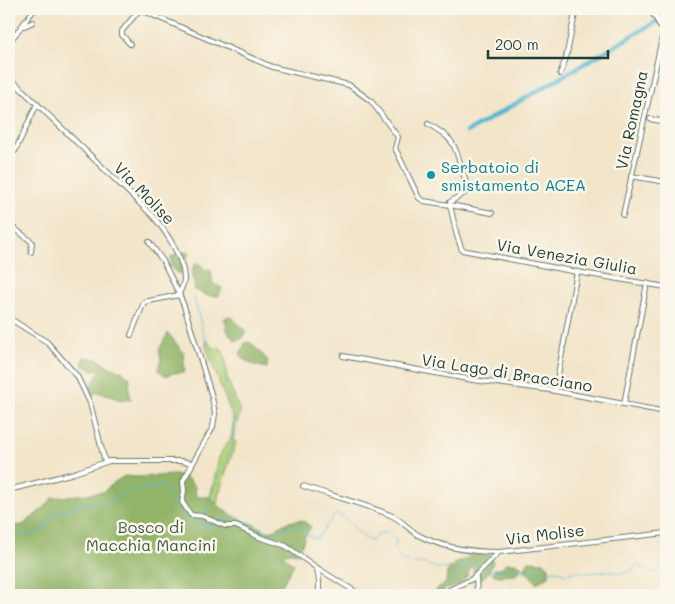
<svg xmlns="http://www.w3.org/2000/svg" width="675" height="604" viewBox="0 0 675 604" font-family="Mali,sans-serif">
<rect width="100%" height="100%" fill="#fbf7ec"/>
<filter id="ink" filterUnits="userSpaceOnUse"><feTurbulence type="fractalNoise" baseFrequency=".02" numOctaves="2"/><feDisplacementMap in="SourceGraphic" scale="10" xChannelSelector="R" yChannelSelector="G"/><feConvolveMatrix kernelMatrix="1 2 1 2 8 2 1 2 1" color-interpolation-filters="sRGB"/></filter>
<filter id="wash" filterUnits="userSpaceOnUse"><feTurbulence type="fractalNoise" baseFrequency=".0096" numOctaves="4" result="noise"/><feDisplacementMap in="SourceGraphic" scale="20" xChannelSelector="R" yChannelSelector="G"/><feGaussianBlur stdDeviation="1.12" result="paint"/><feColorMatrix in="noise" values="0 0 0 0 0 0 0 0 0 0 0 0 0 0 0 0 0 1.4 0 .05"/><feComposite in="paint" operator="in"/></filter>
<g filter="url(#wash)">
<rect width="100%" height="100%" fill="#f2e5c9"/>
<path fill="#b9d277" stroke="#6c8856" d="M206,339L213,348H221L225,357L227,378L240,411L233,440L236,442L218,496L217,506L210,497L220,454L231,438L233,422L231,413L206,347Z"/>
<g fill="#92b468" stroke="#58784e">
<path d="M183,252L189,253L185,262V268L180,274L171,268V257Z"/>
<path d="M195,264H200L205,269L211,271L213,284L222,288L219,296H208L194,290L195,285C191,279 191,270 195,264Z"/>
<path d="M226,317H232L246,331L242,339L235,341L226,329L227,325L224,320Z"/>
<path d="M168,333L183,352L185,372L173,373L166,376L158,370L161,359L159,350Z"/>
<path d="M250,342L268,360L267,368C256,366 247,364 240,355L245,343Z"/>
<path d="M84,357L98,359L111,368L122,371L130,378L129,390L131,400H121L98,392L90,396L88,390L101,370H92L82,365Z"/>
<path d="M175,475L188,479L195,487L196,497H210C227,517 247,520 269,532L288,522L302,520L311,527L305,536L299,553L288,552L283,556L294,564L281,587L274,595H9V526L23,525L46,506L52,498L103,492L116,481L125,476L136,477Z"/>
<path d="M490,554L493,562L489,572L479,581L472,577L474,569L471,567C465,581 461,587 444,589L441,595H433L438,588L446,583L447,572L453,565L473,555Z"/>
<path d="M529,561L544,562L549,567V576L537,583L524,569Z"/>
<path d="M506,563H515L522,567L516,575L499,576L493,574L494,569H500Z"/>
</g>
<g fill="none" stroke-linecap="round" stroke-linejoin="round">
<g stroke="#53b7d2" stroke-width="1">
<path d="M194,297L204,337L217,361L222,366L227,390L235,413L232,445L211,495L204,527"/>
<path d="M219,522L233,516L252,523L269,534L292,526H301C306,532 309,538 317,538L333,517L338,514C352,521 356,536 371,541L380,533C388,532 394,535 397,543H395C393,565 412,562 426,564C431,565 436,569 441,569C449,569 457,564 465,567"/>
<path d="M9,538L39,532L44,529L57,510L69,509L80,502L105,505L128,490L146,489L154,487L162,486L166,488L172,503L179,511L198,527L203,528L216,524"/>
<path d="M436,595C440,590 445,589 449,585C463,573 458,567 479,563L491,572L509,569L520,571L536,570L545,572L557,570L565,574L577,571L586,573L607,571L622,574L628,572L638,565L652,572L656,573L666,561"/>
</g>
<path stroke="#53b7d2" stroke-width="4.5" d="M467,132L666,16"/>
</g>
</g>
<g filter="url(#ink)">
<g fill="none" stroke-linecap="round" stroke-linejoin="round">
<g stroke="#697868" stroke-width="6">
<g id="minor">
<path d="M139,9L272,67L349,85L371,101L398,137L395,148L419,198L424,201L450,205L457,236L462,250L577,272L666,287"/>
<path d="M24,26L33,22"/>
<path d="M9,42C19,31 26,19 35,9"/>
<path d="M130,44L122,35V31L140,9"/>
<path d="M560,74L566,58L576,9"/>
<path d="M9,77L152,215C165,230 184,258 184,279C184,284 181,289 179,294L184,306L212,397L215,414L213,427L183,481L184,491L182,502L191,515L202,516L225,526H236L259,537L286,546L317,568L361,595"/>
<path d="M650,119L666,122"/>
<path d="M428,124C453,138 454,142 462,169C464,176 468,184 466,192L450,202"/>
<path d="M15,151L37,104"/>
<path d="M631,176L666,182"/>
<path d="M450,205L492,213"/>
<path d="M623,215L663,34L665,32"/>
<path d="M9,224L32,242L31,252"/>
<path d="M149,242L163,261L179,294"/>
<path d="M9,318L47,342L77,376L90,403L105,462"/>
<path d="M131,335L144,302L179,295"/>
<path d="M343,356L473,380L550,390L666,412"/>
<path d="M555,391L577,272"/>
<path d="M624,404L647,283"/>
<path d="M663,412L666,397"/>
<path d="M303,486C332,496 362,503 390,515C401,519 408,529 418,535C443,548 471,552 499,552"/>
<path d="M9,490L74,473L109,461H181L191,463"/>
<path d="M317,568L319,581V595"/>
<path d="M476,575L477,595"/>
<path d="M443,595L449,590L472,579L499,552L666,533"/>
</g>
</g>
<g stroke="#697868" stroke-width="8">
<path id="secondary" d="M651,9L666,34"/>
</g>
<use href="#minor" stroke="#fff" stroke-width="4"/>
<use href="#secondary" stroke="#fff" stroke-width="5.5"/>
</g>
</g>
<circle fill="#0f9aa8" stroke="#fbf7ec" stroke-width="2" cx="431" cy="175" r="5"/>
<g text-anchor="middle" dominant-baseline="central" stroke-width="5" stroke-linejoin="round" paint-order="stroke">
<g font-size="16" fill="#1f3d34" stroke="#fbf7ec">
<text transform="translate(631 120) rotate(-78)">Via Romagna</text>
<text transform="translate(145 193) rotate(46)">Via Molise</text>
<text transform="translate(567 256) rotate(10)">Via Venezia Giulia</text>
<text transform="translate(507 372) rotate(9)">Via Lago di Bracciano</text>
<text transform="translate(545 534) rotate(-7)">Via Molise</text>
</g>
<g font-size="16" fill="#0d838f" stroke="#fbf7ec" text-anchor="start">
<text x="441" y="166">Serbatoio di<tspan x="441" dy="18">smistamento ACEA</tspan></text>
</g>
<g font-size="16" fill="#3e5b41" stroke="#fbf7ec">
<text x="151" y="526">Bosco di<tspan x="151" dy="18">Macchia Mancini</tspan></text>
</g>
</g>
<rect width="675" height="604" fill="none" stroke="#fbf7ec" stroke-width="30"/>
<path d="M488 50v8h120v-8" fill="none" stroke="#1f3d34" stroke-width="2.5"/>
<text x="495" y="50" font-size="15" fill="#1f3d34" stroke="#fbf7ec" stroke-width="4" paint-order="stroke">200 m</text>
</svg>
